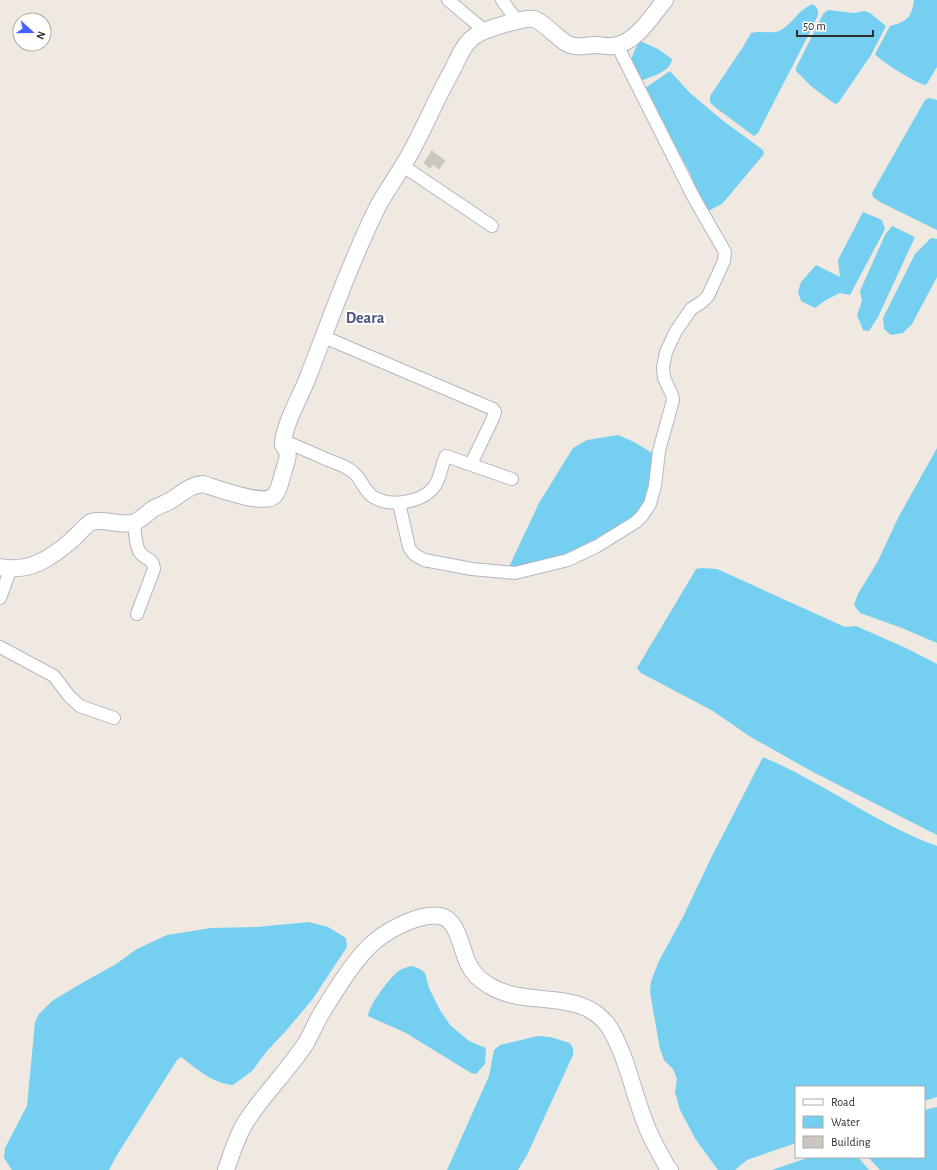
<svg xmlns="http://www.w3.org/2000/svg" width="937" height="1170" viewBox="0 0 937 1170" font-family="'Alegreya Sans',sans-serif">
<rect width="100%" height="100%" fill="#efe9e1"/>
<g fill="#75cff0">
<path d="M914,0H937V67L926,85C919,85 880,61 875,54L890,26C906,22 912,18 914,0Z"/>
<path d="M813,4C823,12 816,18 812,28L758,133L754,136L716,108L710,102V96L743,47L751,33C761,30 771,35 781,30C793,23 799,9 813,4Z"/>
<path d="M828,10L854,13L864,11L870,13L886,26L871,55L839,102L835,104L812,87L796,71V68L823,14Z"/>
<path d="M640,41L658,49L672,59C671,71 653,76 643,80H640C630,60 628,61 640,41Z"/>
<path d="M670,71L690,93L722,120L763,150L764,154L722,204L706,212L690,173L646,95L645,88Z"/>
<path d="M929,98L937,100V230L880,202L873,197L872,193L925,100Z"/>
<path d="M863,212L882,220L885,229L850,295L840,293L826,300L815,308L801,301L798,292L801,282L816,265L840,277L838,260Z"/>
<path d="M892,226L915,237L878,317L869,331L863,330L857,315L862,301L860,291L885,235Z"/>
<path d="M931,238L937,239V277L912,324L903,333L891,335L884,329L883,318L915,254Z"/>
<path d="M618,435L634,442L654,454L651,490L645,508L591,548L507,571L539,503L573,448L587,440Z"/>
<path d="M937,448V643L902,628L860,613L854,605L858,594L878,561L898,518Z"/>
<path d="M702,568L717,569L845,627L856,626L906,648L937,664V835L813,772L749,736L713,711L641,673L637,668L692,576L696,569Z"/>
<path d="M763,757C823,782 876,824 937,846V1097L924,1101V1087H796V1143L747,1160L735,1170H718L696,1140L680,1110L675,1092L677,1079L673,1069L664,1060L660,1049L650,992L651,981L659,961L683,917L710,860Z"/>
<path d="M309,922L328,927L346,938L347,947L312,1000L284,1033L267,1051L252,1071L233,1085C212,1083 197,1069 181,1057L177,1060L117,1155L109,1170H12L4,1158L5,1148L27,1106L35,1022L39,1014L52,1001L82,983L116,964L137,949L167,935L211,928L257,927Z"/>
<path d="M412,966L420,969L425,973L429,988L440,1010L450,1025L469,1041L486,1048L485,1064L476,1074L471,1073L406,1033L368,1016C369,1005 387,982 395,974C400,969 406,967 412,966Z"/>
<path d="M538,1036L550,1037L570,1043L573,1048V1055L527,1155L518,1170H447L489,1076L494,1050L500,1045Z"/>
<path d="M937,1107V1170H880L868,1157H924V1110Z"/>
<path d="M810,1157H858L869,1170H772Z"/>
</g>
<path fill="#cbc7bf" stroke="#cbc5ba" d="M432,151L445,161L439,169L433,164L430,168L424,163Z"/>
<g fill="none" stroke-linecap="round" stroke-linejoin="round">
<g stroke="#b4b7c1" stroke-width="14">
<g id="street">
<path d="M448,0L485,31"/>
<path d="M502,0L517,21"/>
<path d="M403,166L492,226"/>
<path d="M324,337L493,409L495,412L493,418L471,464"/>
<path d="M283,440C297,447 313,453 328,460C336,463 346,466 353,472C361,478 363,489 372,496C389,508 421,503 434,487C441,478 441,465 446,456L512,479"/>
<path d="M399,503L409,547C412,554 417,556 424,560L472,569L515,573L568,560L597,546L636,522L642,516L650,504L655,486L659,451L673,400L672,395L664,378L663,368L666,352L676,331L691,309L702,302L708,296L724,261L725,252L694,198L617,45"/>
<path d="M134,522C135,531 135,543 139,551C144,560 153,557 154,569L137,614"/>
<path d="M0,598L11,568"/>
<path d="M0,647L54,676L69,696L80,706L114,718"/>
</g>
</g>
<g stroke="#b4b7c1" stroke-width="18">
<g id="secondary">
<path d="M0,567C30,573 51,558 73,539C79,533 84,527 91,522C105,518 121,527 135,522C142,519 147,513 153,509C158,506 164,504 170,501C181,494 190,485 203,484C216,488 264,506 274,496C280,490 281,478 284,470C287,459 291,454 283,445C283,427 299,399 306,382C329,323 350,263 378,206C389,186 403,168 413,148C427,122 438,95 453,69C459,56 465,41 478,34C487,29 524,17 534,19C544,22 556,37 566,43C576,49 585,45 596,45C602,45 607,47 613,46C636,43 651,17 665,0"/>
<path d="M226,1170C232,1153 238,1132 249,1117C266,1092 289,1069 306,1043C311,1034 316,1023 321,1014C335,992 354,959 374,942C389,929 420,913 440,916C458,919 461,949 468,963C472,973 481,981 490,986C518,1003 555,995 584,1007C593,1010 604,1019 609,1027C627,1056 633,1093 646,1125C651,1139 660,1153 667,1167L670,1170"/>
</g>
</g>
<use href="#street" stroke="#fff" stroke-width="12"/>
<use href="#secondary" stroke="#fff" stroke-width="16"/>
</g>
<g text-anchor="middle" dominant-baseline="central" stroke-width="4" stroke-linejoin="round" paint-order="stroke">
<g font-size="16" font-weight="bold" fill="#4d5680" stroke="#fff">
<text x="365" y="318">Deara</text>
</g>
</g>
<rect x="795" y="1086" width="130" height="72" fill="#ffffff" stroke="#ababab"/>
<rect x="803" y="1099" width="20" height="6" fill="#ffffff" stroke="#ababab"/>
<text x="831" y="1106" font-size="12" fill="#2e2e2e">Road</text>
<rect x="803" y="1116" width="20" height="12" fill="#75cff0" stroke="#ababab"/>
<text x="831" y="1126" font-size="12" fill="#2e2e2e">Water</text>
<rect x="803" y="1136" width="20" height="12" fill="#cbc7bf" stroke="#ababab"/>
<text x="831" y="1146" font-size="12" fill="#2e2e2e">Building</text>
<g transform="translate(32 32) rotate(111)"><circle r="19" fill="#ffffff" stroke="#ababab"/>
<path d="M0-3L7 15L0 10L-7 15Z" fill="#4264fb"/>
<text y="-6" font-size="11" font-weight="bold" text-anchor="middle" fill="#2e2e2e">N</text>
</g>
<path d="M797 30v6h76v-6" fill="none" stroke="#2e2e2e" stroke-width="2"/>
<text x="803" y="30" font-size="12" fill="#2e2e2e" stroke="#ffffff" stroke-width="3" paint-order="stroke">50 m</text>
</svg>
